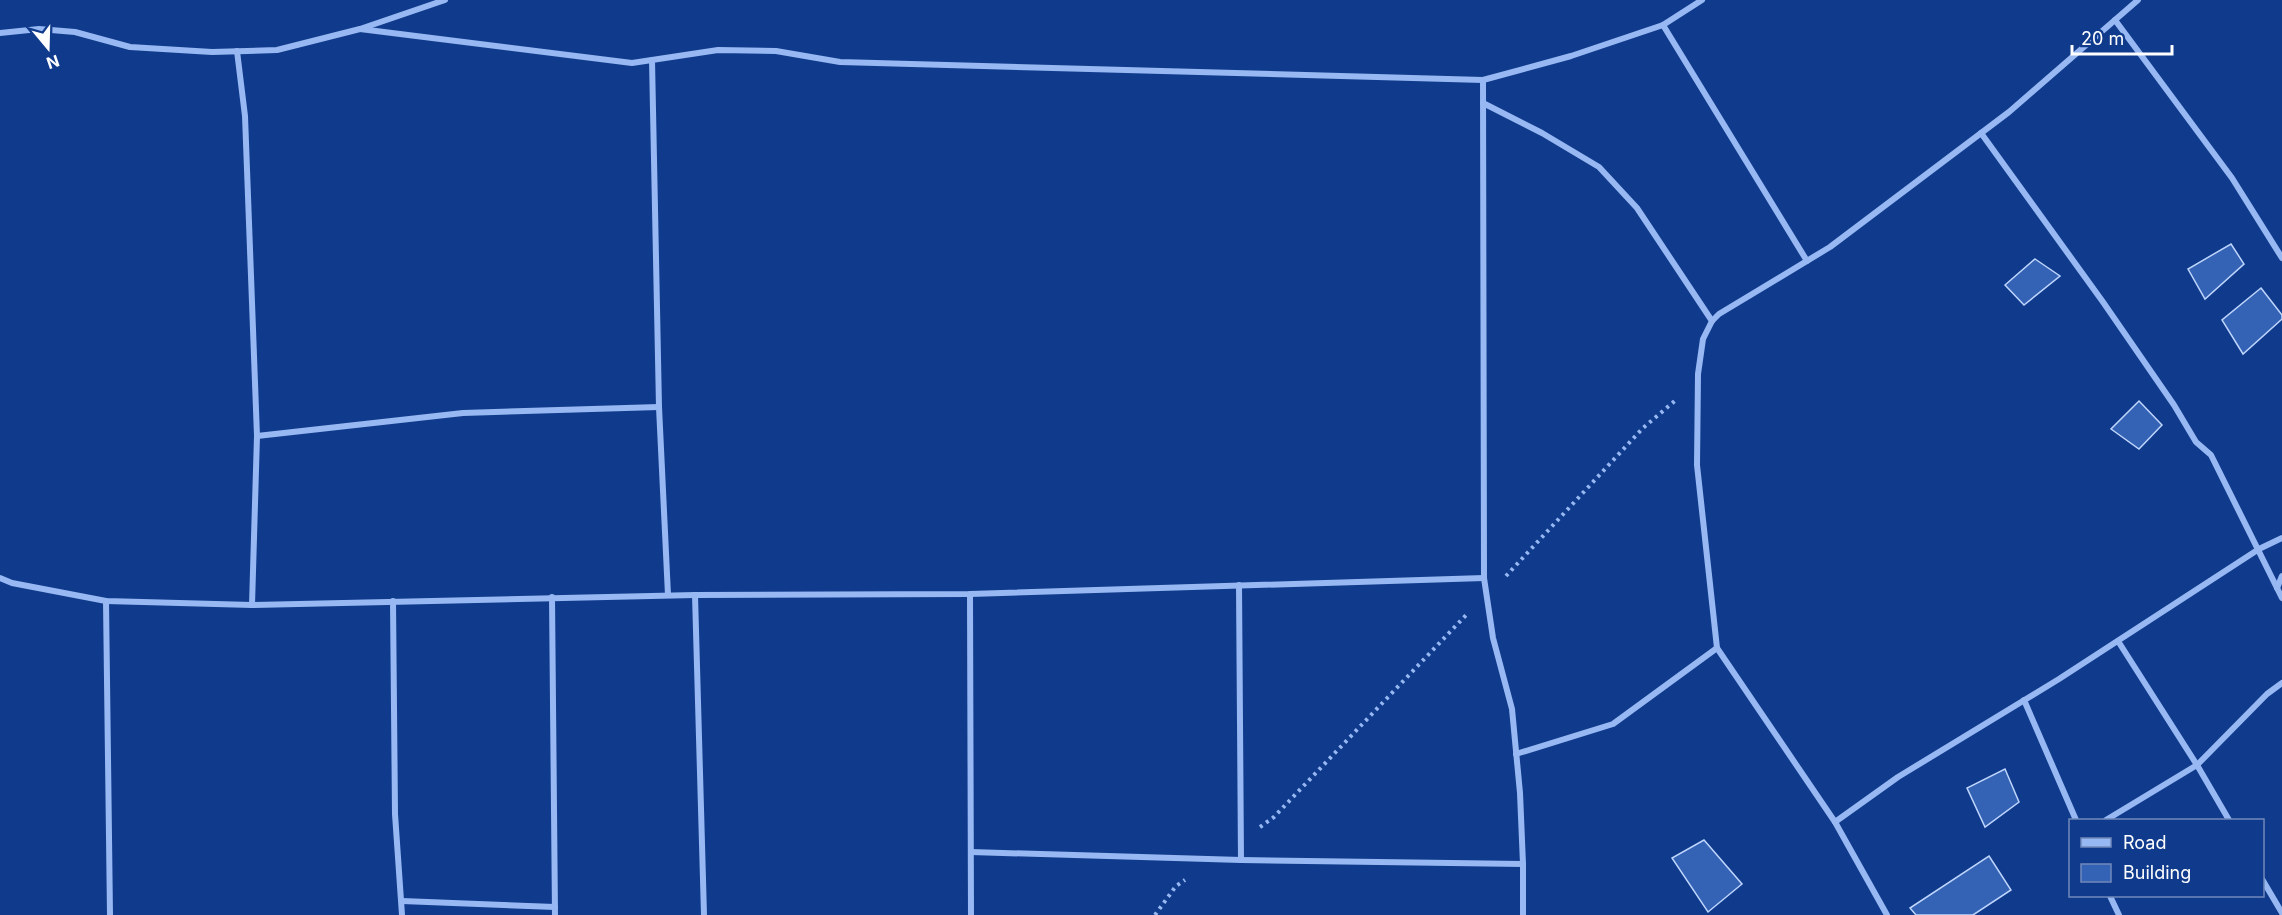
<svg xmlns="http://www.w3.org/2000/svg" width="2282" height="915" viewBox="0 0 2282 915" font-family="Inter,sans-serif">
<rect width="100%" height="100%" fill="#103b8c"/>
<g fill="#3462b4" stroke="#bed5fd" stroke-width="1.5">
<path d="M2231,244L2244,264L2205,299L2188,269Z"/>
<path d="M2035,259L2060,276L2024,305L2005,285Z"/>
<path d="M2261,288L2282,315V319L2243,354L2222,320Z"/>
<path d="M2139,401L2162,425L2139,449L2111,429Z"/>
<path d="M2005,769L2019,802L1985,827L1967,788Z"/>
<path d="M1704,840L1742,884L1708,912L1672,858Z"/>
<path d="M1989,856L2011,890L1973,915H1916L1910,908Z"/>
</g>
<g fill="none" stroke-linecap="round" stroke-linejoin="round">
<g stroke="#97b8f2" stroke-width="4" stroke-dasharray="3 4.5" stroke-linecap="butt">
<path d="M1506,576L1643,428L1677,399"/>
<path d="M1260,827L1274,817L1468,613"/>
<path d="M1155,915L1176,886L1185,880"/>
</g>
<g stroke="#97b8f2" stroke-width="6">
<path d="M2115,20L2232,178L2282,258"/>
<path d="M1663,25L1807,261"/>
<path d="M360,29L632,63L718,50L776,51L840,62L1483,80L1571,56L1663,25L1702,0"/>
<path d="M0,33L39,29L75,32L130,47L212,52L277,50L360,29L445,0"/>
<path d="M237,51L245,116L257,436L252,605"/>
<path d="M652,60L659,407L668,595"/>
<path d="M1483,80L1484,578L1493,638L1512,709L1520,793L1523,864V915"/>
<path d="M1483,103L1542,133L1599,167L1637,208L1712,321"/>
<path d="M1981,133L2103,302L2174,405L2196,442L2211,455L2282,598"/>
<path d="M257,436L463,413L659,407"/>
<path d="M0,578L12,583L106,601L252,605L695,595L970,594L1484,578"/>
<path d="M1239,585L1241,860"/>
<path d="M2277,588L2282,576"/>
<path d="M970,594L971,915"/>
<path d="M695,595L704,915"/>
<path d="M552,597L555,915"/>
<path d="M106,601L110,915"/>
<path d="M393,601L395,814L402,915"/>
<path d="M2118,641L2197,765L2229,820"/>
<path d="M2024,700L2076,820"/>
<path d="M1516,754L1613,724L1717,648"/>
<path d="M2106,820L2197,765L2267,694L2282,683"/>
<path d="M1835,822L1898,777L2059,679L2259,549L2282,538"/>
<path d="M971,852L1241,860L1523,864"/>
<path d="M2262,879L2282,913"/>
<path d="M2110,896L2119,915"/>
<path d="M402,901L555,907"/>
<path d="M1887,915L1835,822L1717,648L1697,465L1698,374L1703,339L1712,321L1719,314L1830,247L2009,112L2138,0"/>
</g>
</g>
<rect x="2069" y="819" width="195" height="78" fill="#103b8c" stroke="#7089ba" stroke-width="1.5"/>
<rect x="2081" y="838" width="30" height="9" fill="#97b8f2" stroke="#7089ba" stroke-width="1.5"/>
<text x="2123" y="849" font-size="18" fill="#ffffff">Road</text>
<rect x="2081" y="864" width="30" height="18" fill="#3462b4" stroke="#7089ba" stroke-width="1.5"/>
<text x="2123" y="879" font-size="18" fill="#ffffff">Building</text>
<g transform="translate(48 48) rotate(161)" stroke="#103b8c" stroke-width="4.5" paint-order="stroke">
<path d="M0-4.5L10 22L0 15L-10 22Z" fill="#ffffff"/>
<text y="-9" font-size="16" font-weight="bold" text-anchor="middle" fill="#ffffff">N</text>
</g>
<path d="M2072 45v9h100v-9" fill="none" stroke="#ffffff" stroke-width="3"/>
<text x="2081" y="45" font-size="18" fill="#ffffff" stroke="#103b8c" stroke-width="4.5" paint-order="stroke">20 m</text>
</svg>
